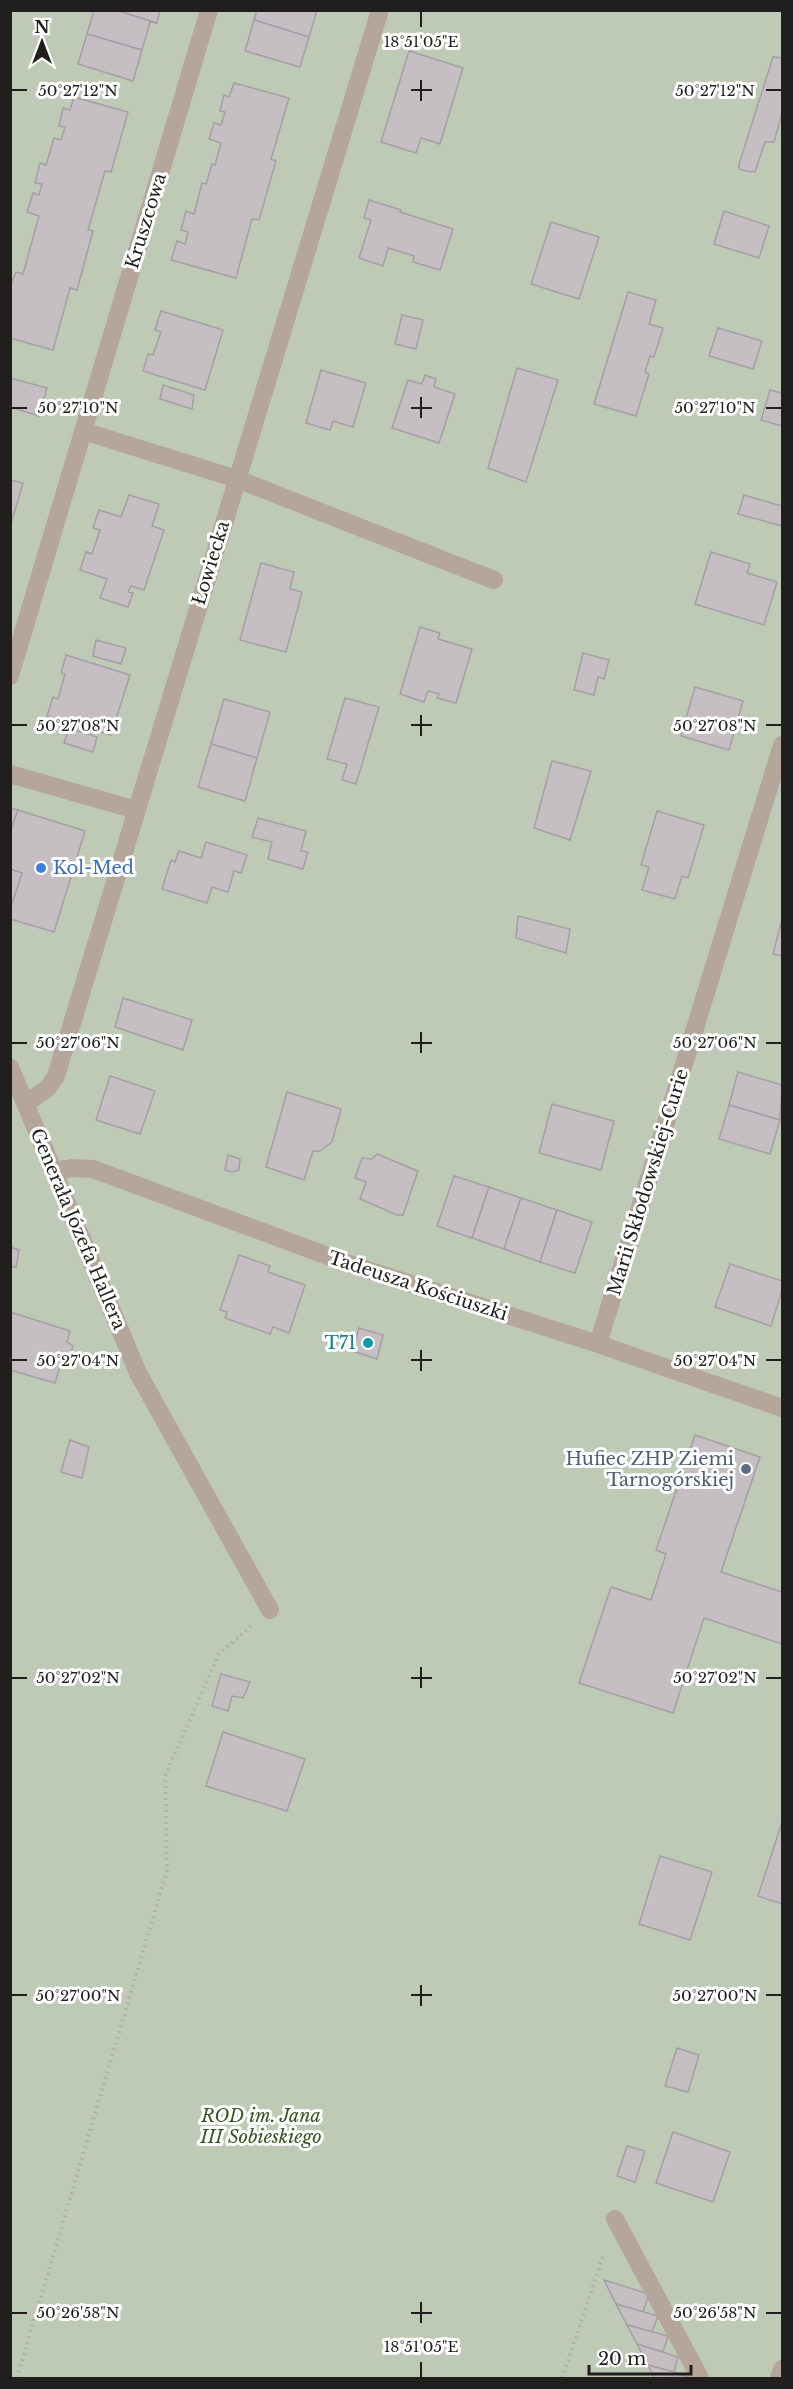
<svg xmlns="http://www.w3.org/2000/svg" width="793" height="2389" viewBox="0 0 793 2389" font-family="'Libre Baskerville',serif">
<rect width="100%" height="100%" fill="#eeede6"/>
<rect fill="#bfcab6" x="11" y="11" width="771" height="2367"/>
<g fill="#c5bfc4" stroke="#a49fa4" stroke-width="1.5">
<path d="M94,10H116L157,23L150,22L142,50L87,34Z"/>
<path d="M116,10H160L157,23Z"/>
<path d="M257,10H317L309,37L254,20Z"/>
<path d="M254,20L309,37L300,67L245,51Z"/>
<path d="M87,34L142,50L133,81L78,64Z"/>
<path d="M409,51L463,68L440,144L421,138L416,153L381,142Z"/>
<path d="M773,57L782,58V113L774,142H765L755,172L746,171L739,169V164Z"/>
<path d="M234,83L289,98L271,159L276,161L259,220L252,219L236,278L171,260L177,241L185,244L188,232L181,230L186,211L194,214L202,183L206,184L212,164L215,165L221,143L209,139L214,123L221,125L225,112L220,111L224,95L229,97Z"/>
<path d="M74,97L128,112L111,172L105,171L88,230L93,231L77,290L70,288L53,350L10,338V287L16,272L23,274L39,216L27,212L33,193L39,195L42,184L35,183L40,163L46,165L54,138L61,140L65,127L59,126L63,108L70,110Z"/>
<path d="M369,200L401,210L400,212L453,229L440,270L413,262L414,256L388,248L383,266L359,258L371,220L364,218Z"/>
<path d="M724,211L769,226L759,258L714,244Z"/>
<path d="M551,222L599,237L579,299L531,284Z"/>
<path d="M628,292L656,300L649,324L663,328L654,357L650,356L645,372L649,374L636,416L594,404Z"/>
<path d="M161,311L223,330L205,390L143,371L148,354L153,355L161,332L155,330Z"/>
<path d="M402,315L423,320L416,349L395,344Z"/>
<path d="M718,328L762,341L753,369L709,356Z"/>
<path d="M517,368L558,380L526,482L488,468Z"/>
<path d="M321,370L366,383L353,427L333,421L330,430L306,423Z"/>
<path d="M425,375L436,379L434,387L455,394L439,443L392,428L408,380L422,384Z"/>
<path d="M10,378L47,388L39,416L10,407Z"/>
<path d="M163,385L194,395L192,409L160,399Z"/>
<path d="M770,390L782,393V426L761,420Z"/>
<path d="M10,480L23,483L10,527Z"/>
<path d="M129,495L159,504L152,526L164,530L144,590L131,586L128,592L133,593L128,607L100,598L107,579L80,570L86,552L92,554L100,530L93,528L99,510L121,517Z"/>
<path d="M744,495L782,506V526L738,514Z"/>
<path d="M711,552L750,564L747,573L777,582L764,625L695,604Z"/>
<path d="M261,563L294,572L290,589L302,592L286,652L240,640Z"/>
<path d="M420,627L440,633L438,639L472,649L456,703L437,698L439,694L428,691L424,702L400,694Z"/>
<path d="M96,640L126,648L121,664L93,656Z"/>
<path d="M583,653L609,660L604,679L598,677L594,695L574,690Z"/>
<path d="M66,655L130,675L111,735L47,716L53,697L58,699L65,674L61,673Z"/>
<path d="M695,687L743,701L729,750L681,736Z"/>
<path d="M345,698L379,707L356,784L342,780L347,764L327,759Z"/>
<path d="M224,699L270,712L257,758L211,744Z"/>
<path d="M69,728L97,737L93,752L64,743Z"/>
<path d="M211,744L257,758L245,801L198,787Z"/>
<path d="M552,761L591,771L570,840L534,828Z"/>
<path d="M10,808L18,810L10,832Z"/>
<path d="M18,810L85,831L54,932L10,919V909L22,873L10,869V832Z"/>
<path d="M657,811L704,825L688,878L682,876L675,899L642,890L649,867L641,865Z"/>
<path d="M258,818L306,831L301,851L308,852L303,869L268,859L272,842L252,837Z"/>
<path d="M206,842L247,855L241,873L234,871L228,892L212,887L207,903L162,889L171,860L175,862L179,851L201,858Z"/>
<path d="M10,869L22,873L11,907H10Z"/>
<path d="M518,916L570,929L566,953L516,938Z"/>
<path d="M782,919V956L773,954Z"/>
<path d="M123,998L192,1020L183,1050L115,1027Z"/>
<path d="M738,1072L782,1085L780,1120L729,1105Z"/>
<path d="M110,1076L155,1091L140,1134L96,1120Z"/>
<path d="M287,1092L341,1109L332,1142L320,1151H313L304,1180L266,1167Z"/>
<path d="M552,1104L614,1121L601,1170L539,1153Z"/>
<path d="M729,1105L780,1120L770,1154L719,1139Z"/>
<path d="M377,1154L418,1171L403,1215H397L360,1199L366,1182L355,1178L362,1158L372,1159Z"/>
<path d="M228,1155L240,1159L239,1170L232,1172L225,1170Z"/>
<path d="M454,1176L489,1187L472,1238L437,1226Z"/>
<path d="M489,1187L521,1198L504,1249L472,1238Z"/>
<path d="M521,1198L557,1210L540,1262L504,1249Z"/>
<path d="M557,1210L592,1222L575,1273L540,1262Z"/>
<path d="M10,1247L19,1250L16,1267H10Z"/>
<path d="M239,1255L270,1266L268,1272L305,1285L289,1333L273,1327L270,1334L225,1318L227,1312L220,1310Z"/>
<path d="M730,1264L782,1281V1290L771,1326L715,1307Z"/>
<path d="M10,1312L70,1331L67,1342L73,1346L69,1361L61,1363L55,1383L10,1370Z"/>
<path d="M359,1328L383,1335L377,1359L352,1351Z"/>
<path d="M695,1435L760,1457L721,1572L782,1592V1644L704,1618L673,1713L579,1683L611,1587L651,1600L666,1554L656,1550Z"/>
<path d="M70,1440L89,1447L82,1478L61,1472Z"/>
<path d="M221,1674L250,1682L243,1698L232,1696L228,1711L212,1706Z"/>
<path d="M223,1732L305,1759L287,1811L206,1786Z"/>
<path d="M782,1822V1904L758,1896Z"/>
<path d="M660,1856L712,1872L690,1940L639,1924Z"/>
<path d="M677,2048L699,2055L688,2092L665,2086Z"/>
<path d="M673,2132L730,2152L713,2202L656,2183Z"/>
<path d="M627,2146L645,2151L635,2182L617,2176Z"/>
<path d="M604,2280L649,2294L643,2312L616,2304Z"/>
<path d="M616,2304L658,2316L652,2332L627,2325Z"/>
<path d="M627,2325L668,2336L663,2352L637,2344Z"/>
<path d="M637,2344L678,2357L674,2372L648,2365Z"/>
<path d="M648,2365L674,2372L688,2377L654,2378Z"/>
</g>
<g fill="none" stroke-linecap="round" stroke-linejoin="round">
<g stroke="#adaca6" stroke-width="4" stroke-dasharray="1.5 4.5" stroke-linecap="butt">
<path d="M17,2378L167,1870L165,1776L219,1654L251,1626"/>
<path d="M562,2378L604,2254"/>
</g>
<g stroke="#b4a69b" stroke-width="18">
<path d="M83,431L237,479L494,580"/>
<path d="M10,676L209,10"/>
<path d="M10,774L136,810"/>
<path d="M10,1067L138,1373L270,1610"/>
<path d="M26,1103L47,1089L56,1076L380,10"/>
<path d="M54,1171L72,1168L93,1169L352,1265L598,1344L782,1408"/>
<path d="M598,1344L782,745"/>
<path d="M615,2219L700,2378"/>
<path d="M779,2378L782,2369"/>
</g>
</g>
<path fill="none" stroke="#201f1d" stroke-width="2" d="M421,12V27M421,80V101M12,90H27M411,90H432M766,90H781M421,397V418M12,408H27M411,408H432M766,408H781M421,715V736M12,725H27M411,725H432M766,725H781M421,1032V1053M12,1043H27M411,1043H432M766,1043H781M421,1350V1371M12,1360H27M411,1360H432M766,1360H781M421,1667V1688M12,1678H27M411,1678H432M766,1678H781M421,1985V2006M12,1995H27M411,1995H432M766,1995H781M421,2302V2323M12,2313H27M411,2313H432M766,2313H781M421,2362V2377"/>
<circle fill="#3f7fe0" stroke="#fff" stroke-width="2" cx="41" cy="868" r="6"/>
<circle fill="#0f9aa8" stroke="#fff" stroke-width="2" cx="368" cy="1343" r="6"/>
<circle fill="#5c6f8a" stroke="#fff" stroke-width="2" cx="746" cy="1469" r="6"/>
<g text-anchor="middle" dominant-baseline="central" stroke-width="6" stroke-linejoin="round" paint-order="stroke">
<g font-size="18" fill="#201f1d" stroke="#fff">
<text transform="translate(146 221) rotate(-73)">Kruszcowa</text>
<text transform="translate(211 563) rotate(-73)">Łowiecka</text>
<text transform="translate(648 1182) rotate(-73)">Marii Skłodowskiej-Curie</text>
<text transform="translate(78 1229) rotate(67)">Generała Józefa Hallera</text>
<text transform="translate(418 1286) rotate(18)">Tadeusza Kościuszki</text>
</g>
<g font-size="18" fill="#366cbe" stroke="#fff" text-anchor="start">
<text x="53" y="868">Kol-Med</text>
</g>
<g font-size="18" fill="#0d838f" stroke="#fff" text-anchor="end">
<text x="356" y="1343">T71</text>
</g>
<g font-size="18" fill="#4e5e75" stroke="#fff" text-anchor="end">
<text x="734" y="1459">Hufiec ZHP Ziemi<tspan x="734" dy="21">Tarnogórskiej</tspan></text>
</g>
<g font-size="18" font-style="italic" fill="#38511f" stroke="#fff">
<text x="261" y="2116">ROD im. Jana<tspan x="261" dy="21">III Sobieskiego</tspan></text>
</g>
</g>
<g font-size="15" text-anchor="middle" fill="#201f1d" stroke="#fff" stroke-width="6" stroke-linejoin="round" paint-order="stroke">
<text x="421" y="47">18°51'05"E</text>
<text x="78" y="96">50°27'12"N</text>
<text x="715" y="96">50°27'12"N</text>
<text x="78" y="413">50°27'10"N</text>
<text x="715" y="413">50°27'10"N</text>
<text x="78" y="731">50°27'08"N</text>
<text x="715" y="731">50°27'08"N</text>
<text x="78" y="1048">50°27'06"N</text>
<text x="715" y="1048">50°27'06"N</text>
<text x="78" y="1366">50°27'04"N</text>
<text x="715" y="1366">50°27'04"N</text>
<text x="78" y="1683">50°27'02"N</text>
<text x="715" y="1683">50°27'02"N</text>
<text x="78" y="2001">50°27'00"N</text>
<text x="715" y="2001">50°27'00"N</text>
<text x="78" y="2318">50°26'58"N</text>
<text x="715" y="2318">50°26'58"N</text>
<text x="421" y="2352">18°51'05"E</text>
</g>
<rect width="793" height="2389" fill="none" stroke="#201f1d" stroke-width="24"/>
<g transform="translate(42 42)" stroke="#ffffff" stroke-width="4.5" paint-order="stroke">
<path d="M0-4.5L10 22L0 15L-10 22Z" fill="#201f1d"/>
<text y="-9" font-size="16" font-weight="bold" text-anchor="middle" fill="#201f1d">N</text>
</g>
<path d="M589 2365v9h102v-9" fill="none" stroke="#201f1d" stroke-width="3"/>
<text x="598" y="2365" font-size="18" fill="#201f1d" stroke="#ffffff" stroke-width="4.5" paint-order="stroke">20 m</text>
</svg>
